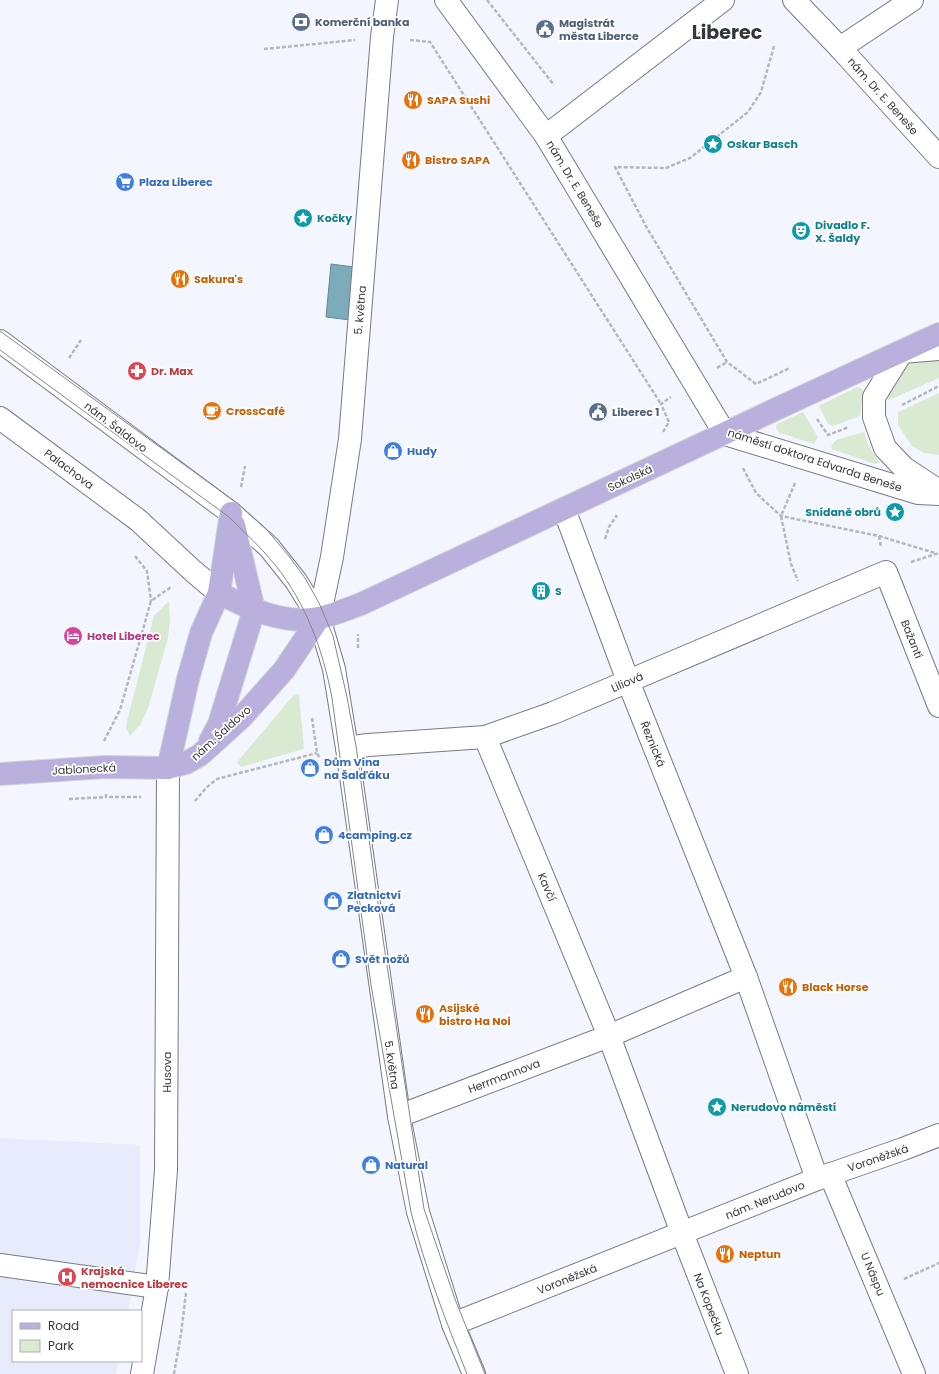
<svg xmlns="http://www.w3.org/2000/svg" width="939" height="1374" viewBox="0 0 939 1374" font-family="Poppins,sans-serif">
<rect width="100%" height="100%" fill="#f4f6ff"/>
<path fill="#e7ebfb" d="M0,1138L140,1145V1243L128,1311H13V1361H119L116,1374H0Z"/>
<g fill="#d9e9d2">
<path d="M939,358V378L887,401C897,366 903,361 939,358Z"/>
<path d="M857,387L861,388L863,391L860,416L833,426L828,424L819,406Z"/>
<path d="M939,393V455L924,453L912,446L898,425V412Z"/>
<path d="M803,412L818,437L814,444L780,433L776,428L777,424Z"/>
<path d="M864,432L868,445L880,463L875,464L832,449L831,446L836,440Z"/>
<path d="M169,601L170,620L168,638L148,708L140,725L130,736L126,728L127,721L154,616Z"/>
<path d="M299,694L304,749L241,767L237,762L293,696Z"/>
</g>
<path fill="#7cacba" stroke="#678994" d="M331,264L354,267L350,320L326,317Z"/>
<g fill="none" stroke-linecap="round" stroke-linejoin="round">
<g stroke="#787b82" stroke-width="24">
<g id="minor">
<path d="M446,0L546,136L725,434L918,493L939,494"/>
<path d="M794,0L840,48L939,157"/>
<path d="M840,48L912,0"/>
<path d="M546,136L723,0"/>
<path d="M0,341L231,513L269,547L296,581L319,618L334,669L347,748L399,1116L418,1212L453,1324L474,1374"/>
<path d="M939,349L902,352L874,397V417L885,448L904,468L939,491"/>
<path d="M0,418L138,520L193,571L219,593"/>
<path d="M564,509L628,681L746,977L817,1179"/>
<path d="M319,618L332,557L350,439L382,37L387,0"/>
<path d="M485,737L609,1036L682,1233L737,1374"/>
<path d="M347,748L368,745L485,737L553,713L886,572L939,706"/>
<path d="M399,1116L609,1036L746,977"/>
<path d="M830,1174L914,1374"/>
<path d="M0,1265L157,1287"/>
<path d="M453,1324L817,1179L903,1149L939,1135"/>
<path d="M142,1374L157,1287L166,1170L168,768"/>
</g>
</g>
<g stroke="#d3d3d4" stroke-width="24">
<g id="major">
<path d="M219,593C250,609 284,625 319,618C333,615 347,609 361,604L804,396L939,334"/>
<path d="M210,741L219,724L254,610L234,525"/>
<path d="M168,768L188,679L201,633L219,593L231,513"/>
<path d="M0,774L105,767L168,768L186,763L200,755L242,717L284,670L319,618"/>
</g>
</g>
<g stroke="#b6b8bf" stroke-width="2.5" stroke-dasharray="4 2" stroke-linecap="butt">
<path d="M487,0L554,85"/>
<path d="M410,40L430,42L661,404"/>
<path d="M774,46L761,92L748,112L690,158L666,168L615,167L647,228L727,362L756,384L790,368"/>
<path d="M264,49L355,40"/>
<path d="M69,358L81,340"/>
<path d="M717,368L727,362"/>
<path d="M902,405L939,386"/>
<path d="M817,419L828,435L849,427"/>
<path d="M663,432L669,422L661,404L671,397"/>
<path d="M743,468L756,493L781,516L879,536L935,553"/>
<path d="M795,483L781,516L791,564L798,581"/>
<path d="M241,487L245,466"/>
<path d="M879,536L881,547"/>
<path d="M605,539L609,527L617,515"/>
<path d="M135,556L147,571L151,601"/>
<path d="M911,562L939,553"/>
<path d="M358,648V634"/>
<path d="M312,718L317,753L320,758"/>
<path d="M104,741L120,710L151,601L171,587"/>
<path d="M106,794V797H141"/>
<path d="M69,799L106,797"/>
<path d="M195,801L206,788L217,779L317,753"/>
<path d="M904,1279L939,1263"/>
<path d="M174,1374L181,1334L186,1293"/>
</g>
<use href="#minor" stroke="#fff" stroke-width="22"/>
<use href="#major" stroke="#b9b0dd" stroke-width="22"/>
<g stroke="#84868b" stroke-width="1">
<path d="M0,331L237,503L267,530L288,555L305,578L319,603L333,636L347,697L356,746L383,939L424,1209L455,1299L485,1374"/>
<path d="M0,350L229,517C245,533 262,548 276,566C306,604 323,650 332,698L371,985L411,1212C425,1268 446,1321 467,1374"/>
</g>
</g>
<defs>
<g id="bank-disc" transform="scale(1)"><circle r="9.5" fill="#5c6f8a" stroke="#fff"/><path d="M-6-4H6V4H-6ZM0-2.3a2.3 2.3 0 1 0 0 4.6a2.3 2.3 0 1 0 0-4.6Z" fill="#fff"/></g>
<g id="civic-disc" transform="scale(1)"><circle r="9.5" fill="#5c6f8a" stroke="#fff"/><path d="M-.6-6.5H3V-4.5H.6V-3L4-1V1h2V6H-6V1h2V-1L-.6-3ZM-1.2 2.5V6h2.4V2.5Z" fill="#fff"/></g>
<g id="restaurant-disc" transform="scale(1)"><circle r="9.5" fill="#e8710a" stroke="#fff"/><path d="M-5-6h1v4h1v-4h1v4h1v-4h1v5L-1.5 .5V6h-2V.5L-5-1ZM5-6V6H3V1.5H1.5Q1.5-4 5-6Z" fill="#fff"/></g>
<g id="sight-disc" transform="scale(1)"><circle r="9.5" fill="#0f9aa8" stroke="#fff"/><path d="M0-6L1.8-2.2L6-1.7L2.9 1.2L3.7 5.4L0 3.3L-3.7 5.4L-2.9 1.2L-6-1.7L-1.8-2.2Z" fill="#fff"/></g>
<g id="supermarket-disc" transform="scale(1)"><circle r="9.5" fill="#3f7fe0" stroke="#fff"/><path d="M-6-5.5h2.5l.6 2H6L4.5 2H-2.5L-4.4-4H-6ZM-1.5 3.2a1.3 1.3 0 1 0 .1 0ZM3 3.2a1.3 1.3 0 1 0 .1 0Z" fill="#fff"/></g>
<g id="theatre-disc" transform="scale(1)"><circle r="9.5" fill="#0f9aa8" stroke="#fff"/><path d="M-5-5.5Q0-4 5-5.5V0Q5 5 0 6Q-5 5-5 0ZM-3.3-2.5H-1v1.5H-3.3ZM1-2.5H3.3v1.5H1ZM-2.8 1Q0 5.5 2.8 1Z" fill="#fff"/></g>
<g id="pharmacy-disc" transform="scale(1)"><circle r="9.5" fill="#e0444e" stroke="#fff"/><path d="M-2-6h4v4h4v4h-4v4h-4v-4h-4v-4h4Z" fill="#fff"/></g>
<g id="cafe-disc" transform="scale(1)"><circle r="9.5" fill="#e8710a" stroke="#fff"/><path d="M-5.5-4.5H6V0H3Q3 3.5 0 3.5H-2.5Q-5.5 3.5-5.5 0ZM3-3.2v2h1.7v-2ZM-6 4.5H4V6H-6Z" fill="#fff"/></g>
<g id="shop-disc" transform="scale(1)"><circle r="9.5" fill="#3f7fe0" stroke="#fff"/><path d="M-5-2.5h2.3a2.7 3.5 0 0 1 5.4 0H5L5.5 6h-11ZM-1.5-2.5h3a1.5 2.3 0 0 0-3 0Z" fill="#fff"/></g>
<g id="building-disc" transform="scale(1)"><circle r="9.5" fill="#0f9aa8" stroke="#fff"/><path d="M-4-6H4V6H1V3H-1V6H-4ZM-2.5-4.3h1.7v1.8h-1.7ZM.8-4.3h1.7v1.8H.8ZM-2.5-1h1.7V.8h-1.7ZM.8-1h1.7V.8H.8Z" fill="#fff"/></g>
<g id="hotel-disc" transform="scale(1)"><circle r="9.5" fill="#d1479c" stroke="#fff"/><path d="M-6-4.5h1.5V1H6V5H4.5V3h-9V5H-6ZM-4 0a1.8 1.8 0 1 1 3.6 0ZM.5 0V-2.5h3Q6-2.5 6 0Z" fill="#fff"/></g>
<g id="hospital-disc" transform="scale(1)"><circle r="9.5" fill="#e0444e" stroke="#fff"/><path d="M-5-5h3v3.5h4V-5h3V5h-3V1.5h-4V5h-3Z" fill="#fff"/></g>
</defs>
<g fill-rule="evenodd">
<use href="#bank-disc" x="301" y="22"/>
<use href="#civic-disc" x="545" y="29"/>
<use href="#restaurant-disc" x="413" y="100"/>
<use href="#sight-disc" x="713" y="144"/>
<use href="#restaurant-disc" x="411" y="160"/>
<use href="#supermarket-disc" x="125" y="182"/>
<use href="#sight-disc" x="303" y="218"/>
<use href="#theatre-disc" x="801" y="231"/>
<use href="#restaurant-disc" x="180" y="279"/>
<use href="#pharmacy-disc" x="137" y="371"/>
<use href="#cafe-disc" x="212" y="411"/>
<use href="#civic-disc" x="598" y="412"/>
<use href="#shop-disc" x="393" y="451"/>
<use href="#sight-disc" x="895" y="512"/>
<use href="#building-disc" x="541" y="591"/>
<use href="#hotel-disc" x="73" y="636"/>
<use href="#shop-disc" x="310" y="768"/>
<use href="#shop-disc" x="324" y="835"/>
<use href="#shop-disc" x="333" y="901"/>
<use href="#shop-disc" x="341" y="959"/>
<use href="#restaurant-disc" x="788" y="987"/>
<use href="#restaurant-disc" x="425" y="1014"/>
<use href="#sight-disc" x="717" y="1107"/>
<use href="#shop-disc" x="371" y="1165"/>
<use href="#restaurant-disc" x="725" y="1254"/>
<use href="#hospital-disc" x="67" y="1277"/>
</g>
<g text-anchor="middle" dominant-baseline="central" stroke-width="3.5" stroke-linejoin="round" paint-order="stroke">
<g font-size="11" font-weight="bold" fill="#4e5e75" stroke="#fff" text-anchor="start">
<text x="315" y="22">Komerční banka</text>
<text x="559" y="23">Magistrát<tspan x="559" dy="13">města Liberce</tspan></text>
<text x="612" y="412">Liberec 1</text>
</g>
<g font-size="11" fill="#36373a" stroke="#fff">
<text transform="translate(883 96) rotate(48)">nám. Dr. E. Beneše</text>
<text transform="translate(575 184) rotate(59)">nám. Dr. E. Beneše</text>
<text transform="translate(360 310) rotate(-85)">5. května</text>
<text transform="translate(116 427) rotate(37)">nám. Šaldovo</text>
<text transform="translate(815 460) rotate(18)">náměstí doktora Edvarda Beneše</text>
<text transform="translate(69 469) rotate(37)">Palachova</text>
<text transform="translate(630 478) rotate(-25)">Sokolská</text>
<text transform="translate(912 639) rotate(68)">Bažantí</text>
<text transform="translate(627 682) rotate(-23)">Liliová</text>
<text transform="translate(221 733) rotate(-42)">nám. Šaldovo</text>
<text transform="translate(653 744) rotate(68)">Řeznická</text>
<text transform="translate(84 769) rotate(-3)">Jablonecká</text>
<text transform="translate(547 887) rotate(67)">Kavčí</text>
<text transform="translate(392 1065) rotate(82)">5. května</text>
<text transform="translate(167 1072) rotate(-90)">Husova</text>
<text transform="translate(504 1076) rotate(-21)">Herrmannova</text>
<text transform="translate(878 1158) rotate(-19)">Voroněžská</text>
<text transform="translate(765 1200) rotate(-22)">nám. Nerudovo</text>
<text transform="translate(873 1274) rotate(67)">U Náspu</text>
<text transform="translate(567 1279) rotate(-22)">Voroněžská</text>
<text transform="translate(709 1304) rotate(69)">Na Kopečku</text>
</g>
<g font-size="11" font-weight="bold" fill="#c56008" stroke="#fff" text-anchor="start">
<text x="427" y="100">SAPA Sushi</text>
<text x="425" y="160">Bistro SAPA</text>
<text x="194" y="279">Sakura's</text>
<text x="226" y="411">CrossCafé</text>
<text x="802" y="987">Black Horse</text>
<text x="439" y="1008">Asijské<tspan x="439" dy="13">bistro Ha Noi</tspan></text>
<text x="739" y="1254">Neptun</text>
</g>
<g font-size="11" font-weight="bold" fill="#0d838f" stroke="#fff" text-anchor="start">
<text x="727" y="144">Oskar Basch</text>
<text x="317" y="218">Kočky</text>
<text x="815" y="225">Divadlo F.<tspan x="815" dy="13">X. Šaldy</tspan></text>
<text x="881" y="512" text-anchor="end">Snídaně obrů</text>
<text x="555" y="591">S</text>
<text x="731" y="1107">Nerudovo náměstí</text>
</g>
<g font-size="11" font-weight="bold" fill="#366cbe" stroke="#fff" text-anchor="start">
<text x="139" y="182">Plaza Liberec</text>
<text x="407" y="451">Hudy</text>
<text x="324" y="762">Dům Vína<tspan x="324" dy="13">na Šalďáku</tspan></text>
<text x="338" y="835">4camping.cz</text>
<text x="347" y="895">Zlatnictví<tspan x="347" dy="13">Pecková</tspan></text>
<text x="355" y="959">Svět nožů</text>
<text x="385" y="1165">Natural</text>
</g>
<g font-size="11" font-weight="bold" fill="#be3a42" stroke="#fff" text-anchor="start">
<text x="151" y="371">Dr. Max</text>
<text x="81" y="1271">Krajská<tspan x="81" dy="13">nemocnice Liberec</tspan></text>
</g>
<g font-size="11" font-weight="bold" fill="#b23c85" stroke="#fff" text-anchor="start">
<text x="87" y="636">Hotel Liberec</text>
</g>
<g font-size="19" font-weight="bold" fill="#36373a" stroke="#fff">
<text x="727" y="32">Liberec</text>
</g>
</g>
<rect x="12" y="1310" width="130" height="52" fill="#ffffff" stroke="#afafb0"/>
<rect x="20" y="1323" width="20" height="6" fill="#b9b0dd" stroke="#afafb0"/>
<text x="48" y="1330" font-size="12" fill="#36373a">Road</text>
<rect x="20" y="1340" width="20" height="12" fill="#d9e9d2" stroke="#afafb0"/>
<text x="48" y="1350" font-size="12" fill="#36373a">Park</text>
</svg>
